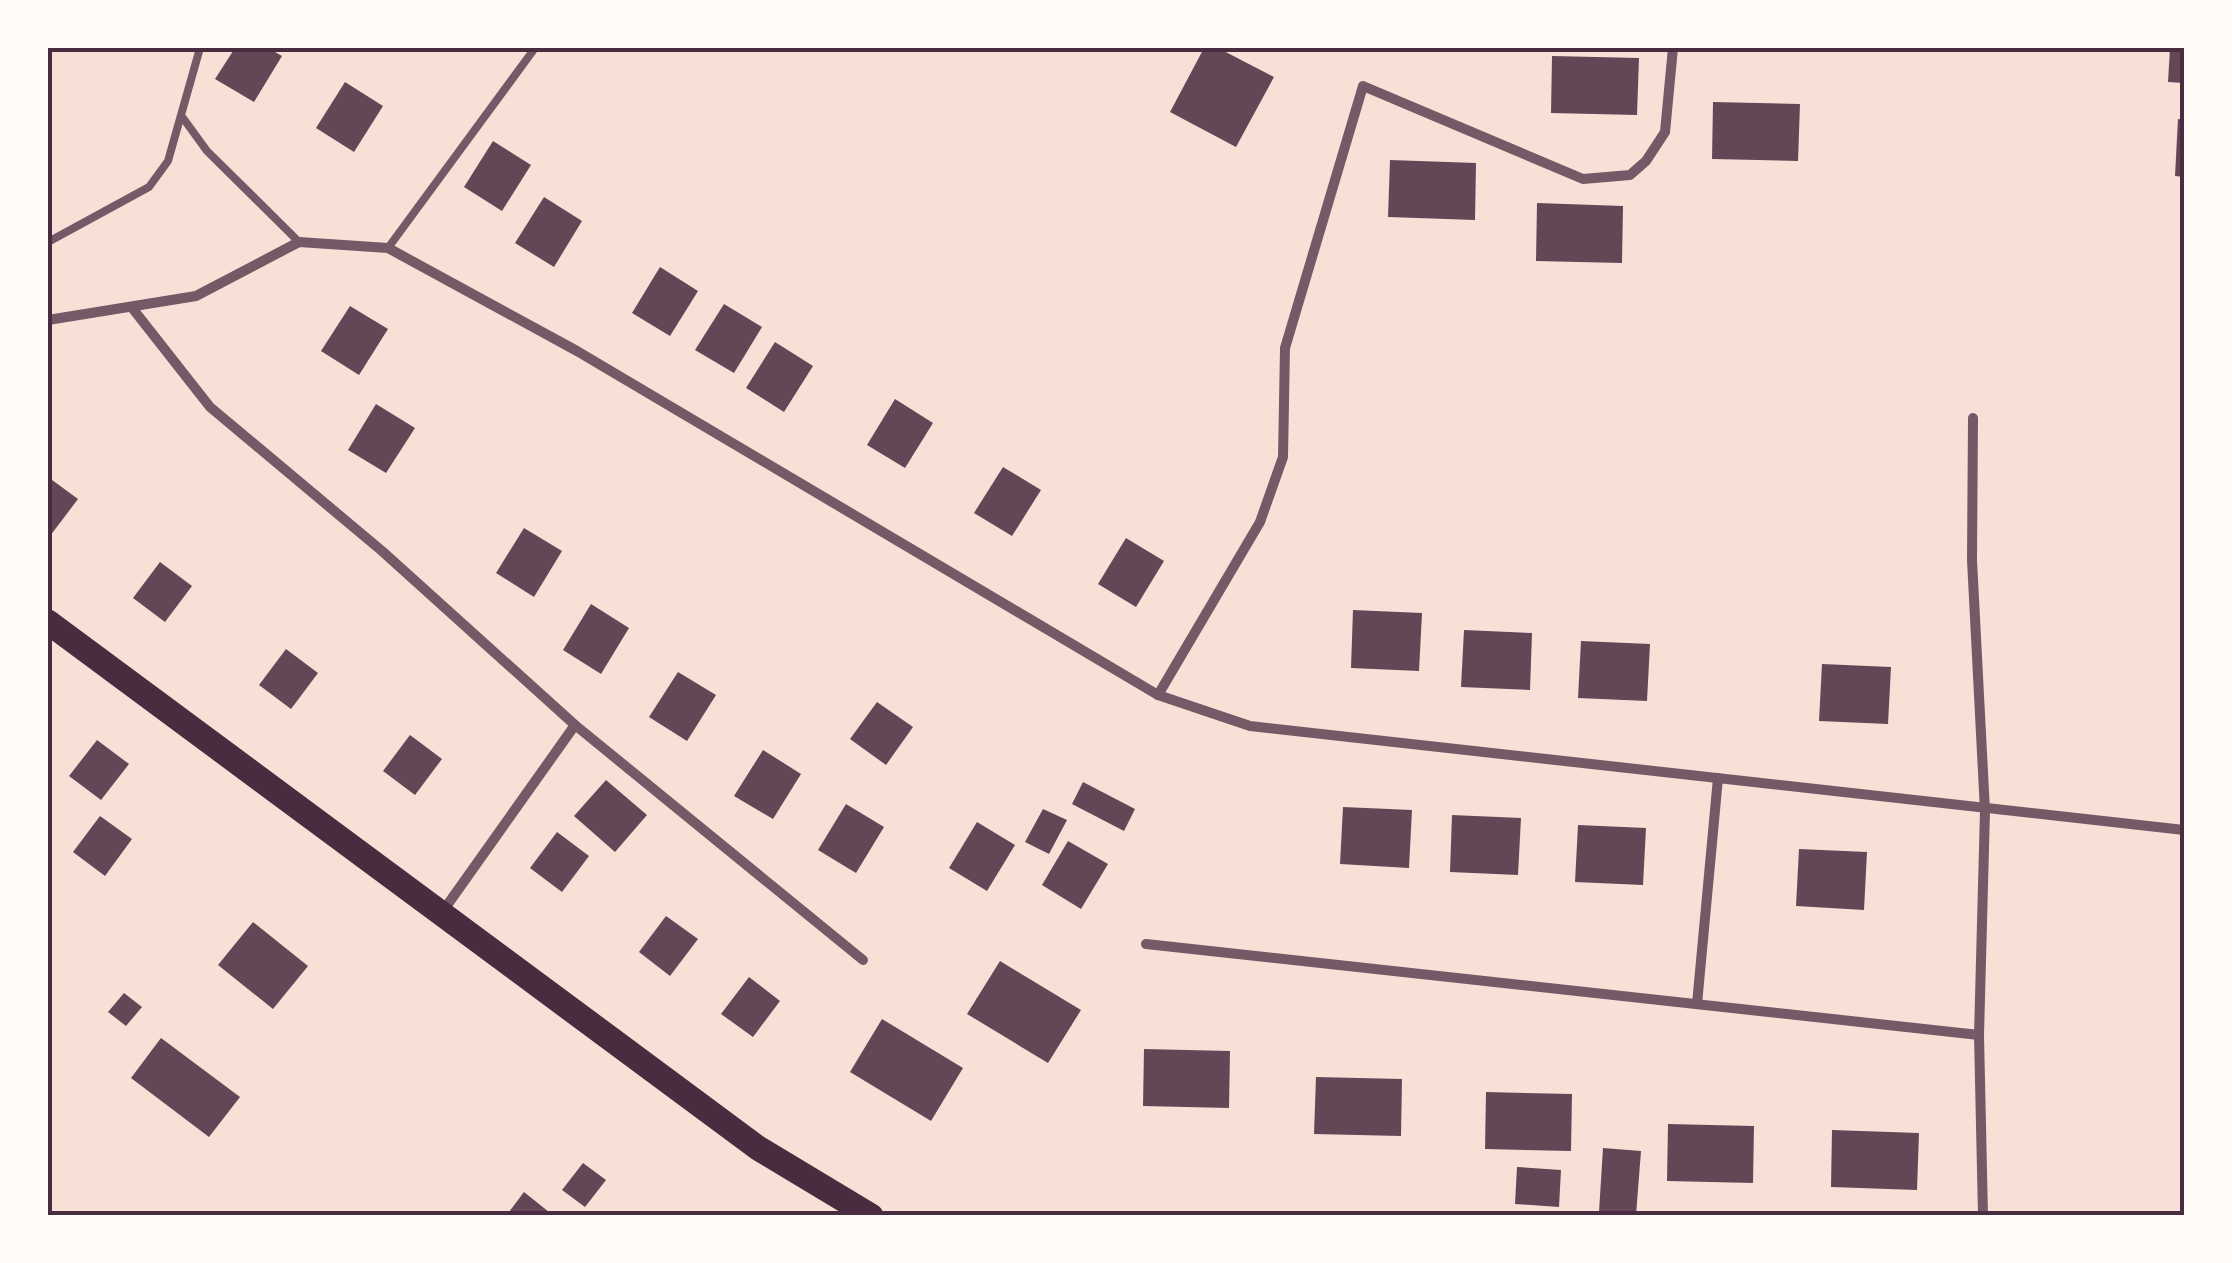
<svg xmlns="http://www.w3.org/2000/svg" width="2232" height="1263" viewBox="0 0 2232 1263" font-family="Mulish,sans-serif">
<rect width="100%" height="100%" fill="#f7e1d7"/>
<g fill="#644757">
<path d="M235,48H268L282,56L254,102L215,79Z"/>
<path d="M1204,48H1218L1274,77L1236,147L1170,112Z"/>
<path d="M2170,48H2184V83L2168,82Z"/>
<path d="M1552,56L1639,58L1637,115L1551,113Z"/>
<path d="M345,82L383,106L354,152L316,128Z"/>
<path d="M1713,102L1800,104L1798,161L1712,159Z"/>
<path d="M2178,119L2184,120V177L2175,176Z"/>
<path d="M493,141L531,165L502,211L464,187Z"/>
<path d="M1390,160L1476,163L1475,220L1388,217Z"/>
<path d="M544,197L582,221L554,267L515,243Z"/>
<path d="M1537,203L1623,206L1622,263L1536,261Z"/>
<path d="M660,267L698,291L670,336L632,313Z"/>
<path d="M724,304L762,327L734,373L695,350Z"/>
<path d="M350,306L388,329L359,375L321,351Z"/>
<path d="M775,342L813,366L784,412L746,388Z"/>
<path d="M895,399L933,423L905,468L867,445Z"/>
<path d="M376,404L415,428L386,473L348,450Z"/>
<path d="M1003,467L1041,490L1012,536L974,513Z"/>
<path d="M48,477L78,499L50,536L48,533Z"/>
<path d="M524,528L562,551L534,597L496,573Z"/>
<path d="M1126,538L1164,561L1136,607L1098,584Z"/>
<path d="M160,562L192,586L165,622L133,598Z"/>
<path d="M591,604L629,628L601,674L563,650Z"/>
<path d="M1353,610L1422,613L1419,671L1351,668Z"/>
<path d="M1464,630L1532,633L1530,690L1461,687Z"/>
<path d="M1581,641L1650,644L1647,701L1578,698Z"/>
<path d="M286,649L318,673L291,709L259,685Z"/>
<path d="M1822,664L1891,667L1888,724L1819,721Z"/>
<path d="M678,672L716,695L687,741L649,717Z"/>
<path d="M877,702L913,727L886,765L850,739Z"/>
<path d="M410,735L442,759L415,795L383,771Z"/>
<path d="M97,740L129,764L101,800L69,776Z"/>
<path d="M763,750L801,774L773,819L734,796Z"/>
<path d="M606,780L647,815L615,852L574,816Z"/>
<path d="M1083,782L1135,809L1124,831L1072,804Z"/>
<path d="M846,804L884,827L856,873L818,850Z"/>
<path d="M1343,807L1412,810L1409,868L1340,864Z"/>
<path d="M1043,809L1067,820L1049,854L1025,842Z"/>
<path d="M1452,815L1521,818L1518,875L1450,872Z"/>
<path d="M100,816L132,839L105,876L73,852Z"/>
<path d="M977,822L1015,845L987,891L949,868Z"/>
<path d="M1578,825L1646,828L1643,885L1575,882Z"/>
<path d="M557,832L589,856L562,892L530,868Z"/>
<path d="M1068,841L1108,864L1081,909L1042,885Z"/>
<path d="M1799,849L1867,852L1864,910L1796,906Z"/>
<path d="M666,916L698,939L670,976L639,952Z"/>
<path d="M253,922L308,966L273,1009L218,965Z"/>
<path d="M1000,961L1081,1010L1048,1063L967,1014Z"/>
<path d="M749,977L780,1001L753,1037L721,1014Z"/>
<path d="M124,993L142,1007L126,1026L108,1012Z"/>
<path d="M882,1019L963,1068L931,1121L850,1072Z"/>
<path d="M161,1038L240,1097L209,1137L131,1078Z"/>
<path d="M1144,1049L1230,1051L1229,1108L1143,1106Z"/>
<path d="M1316,1077L1402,1079L1401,1136L1314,1134Z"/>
<path d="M1486,1092L1572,1094L1571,1151L1485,1149Z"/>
<path d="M1668,1124L1754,1126L1753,1183L1667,1181Z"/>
<path d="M1832,1130L1919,1133L1917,1190L1831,1187Z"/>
<path d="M1603,1148L1641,1151L1636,1215L1599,1212Z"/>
<path d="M583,1163L606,1180L585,1207L562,1190Z"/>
<path d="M1517,1167L1561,1170L1559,1207L1515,1204Z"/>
<path d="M524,1192L554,1216H506Z"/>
</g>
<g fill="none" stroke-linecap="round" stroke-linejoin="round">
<g stroke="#755966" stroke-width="8">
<path d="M183,118L207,151L299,242"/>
<path d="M48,242L149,187L168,161L200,48"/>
<path d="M388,248L535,48"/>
</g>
<g stroke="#755966" stroke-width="10">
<path d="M133,309L210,407L382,551L575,725L863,960"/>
<path d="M48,320L196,296L299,242L388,248L577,351L1158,695L1250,726L2184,830"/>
<path d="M1973,418L1972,560L1985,811L1979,1035L1983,1216"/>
<path d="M1158,695L1260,522L1283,457L1285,348L1363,86L1583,179L1630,175L1646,161L1665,132L1673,48"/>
<path d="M443,911L575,725"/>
<path d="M1146,944L1979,1035"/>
<path d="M1697,1004L1718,778"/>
</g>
<path stroke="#4a2c40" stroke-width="25" d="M48,622L758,1148L871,1216"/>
</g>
<rect width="2232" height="1263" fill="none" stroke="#fffaf5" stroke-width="100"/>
<rect x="50" y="50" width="2132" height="1163" fill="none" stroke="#4a2c40" stroke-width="4"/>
</svg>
